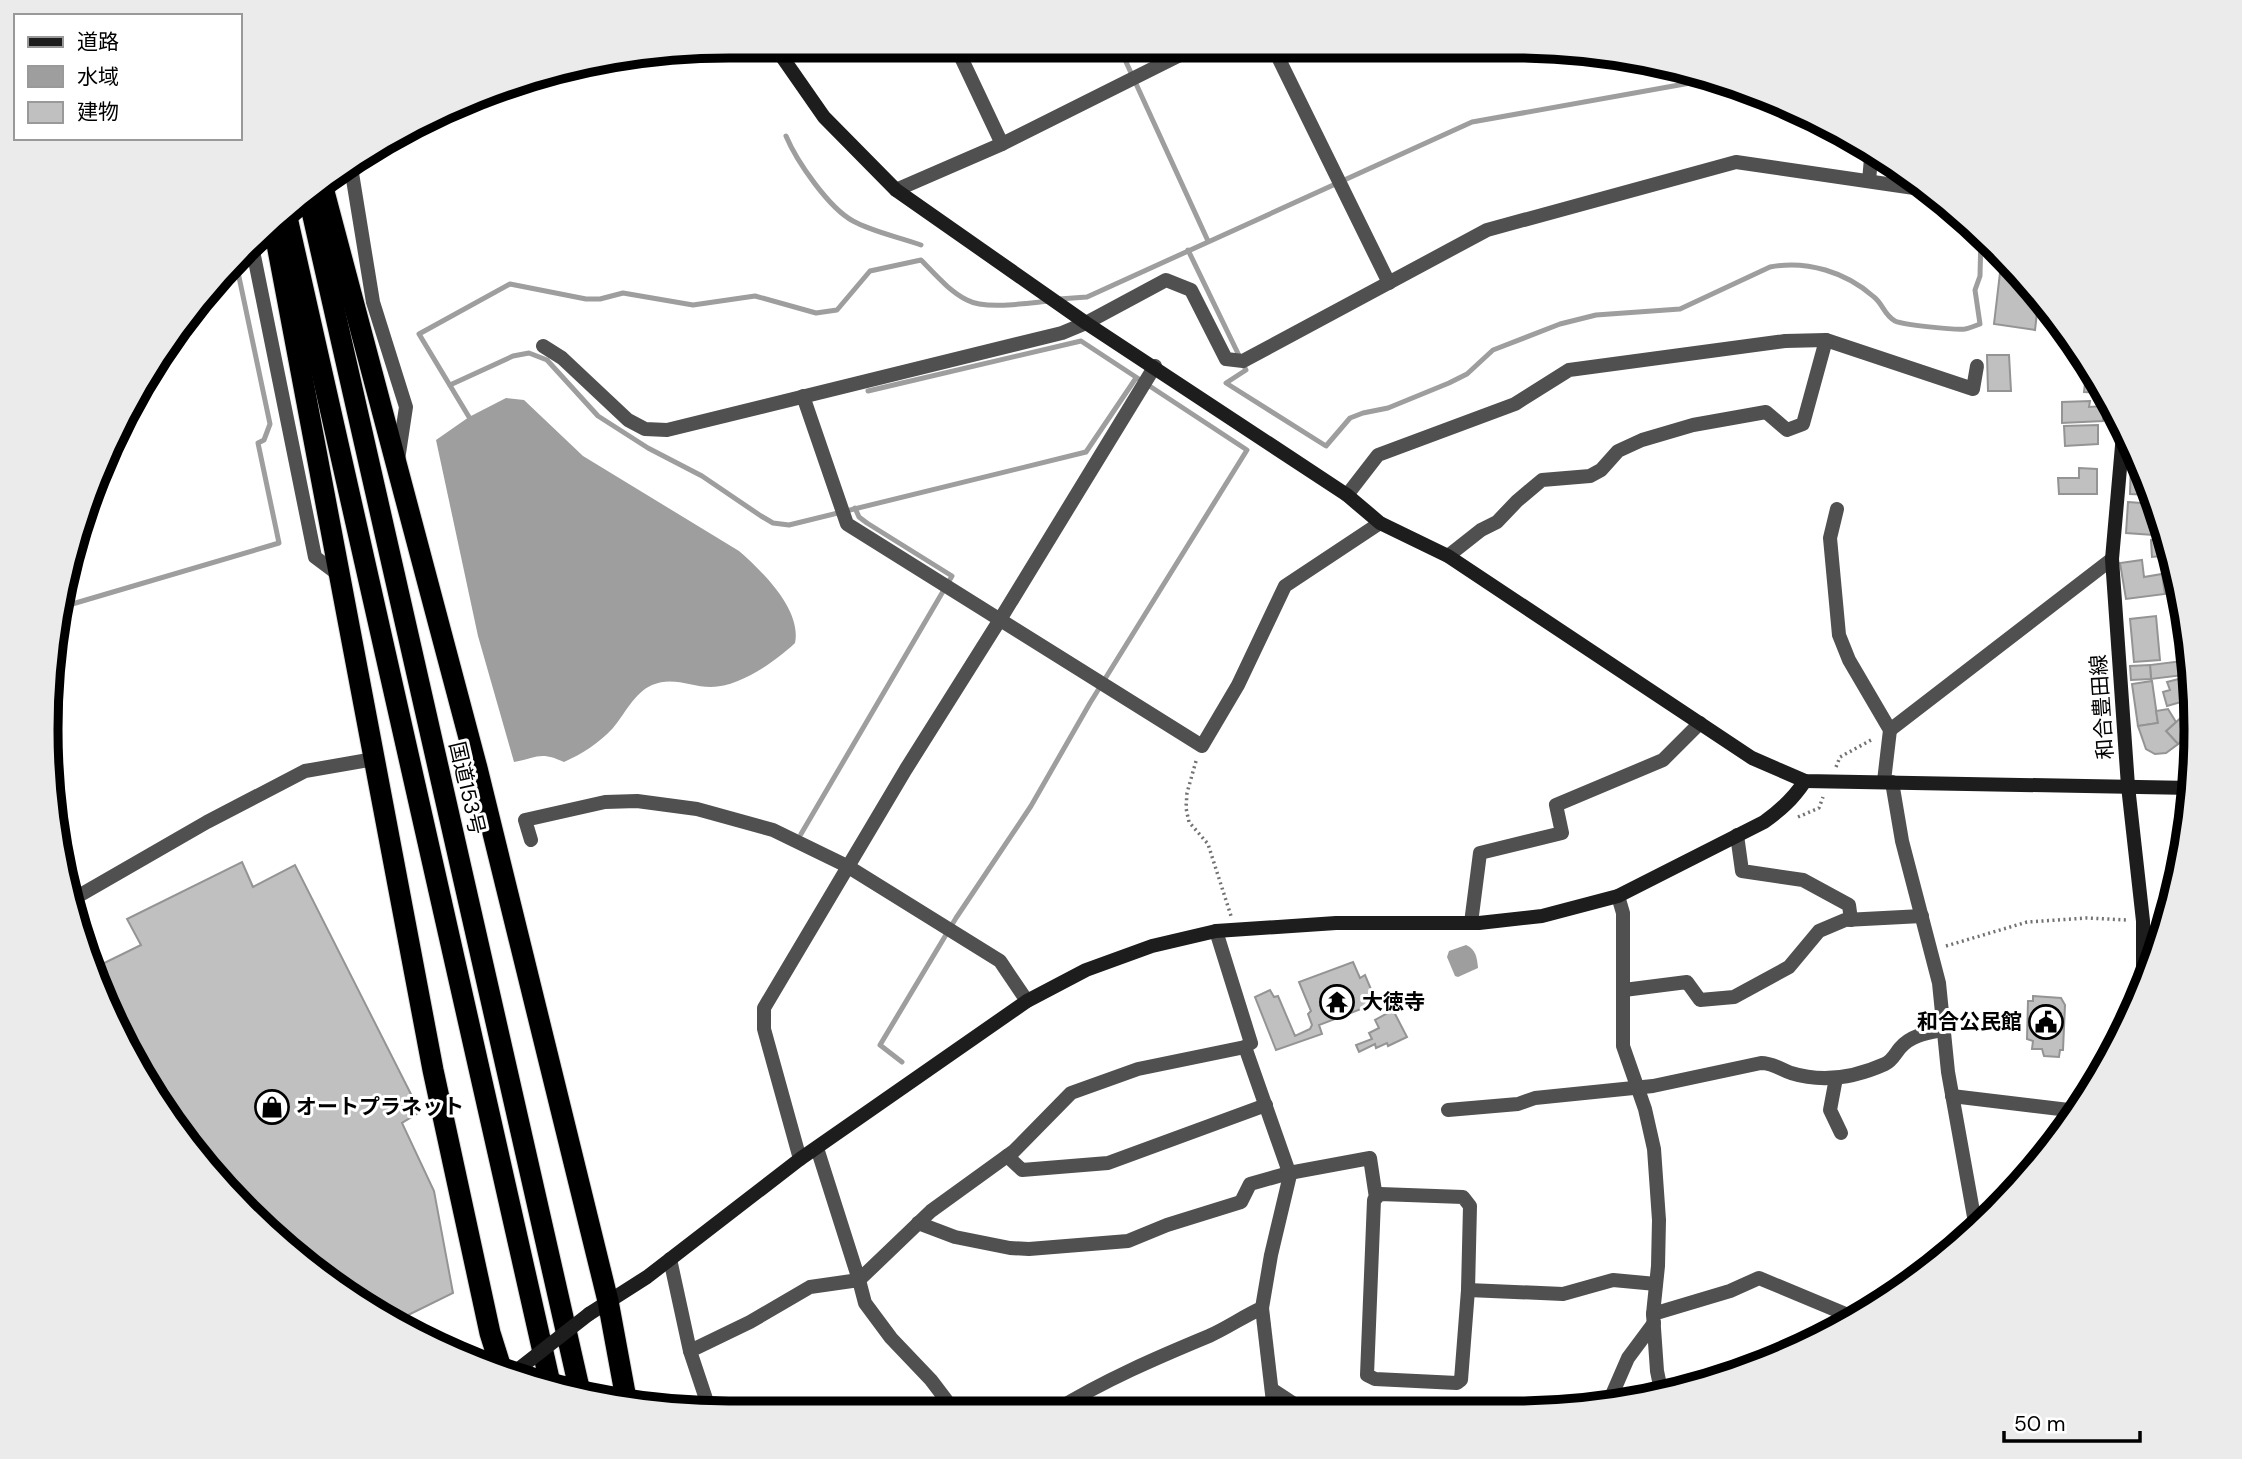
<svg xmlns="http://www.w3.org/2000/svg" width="2242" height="1459" viewBox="0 0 2242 1459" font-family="'DM Sans','Noto Sans JP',sans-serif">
<rect width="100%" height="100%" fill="#fff"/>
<g fill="#9e9e9e">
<path d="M506,398L524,400L583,456L739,551C762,571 802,610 795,643C775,662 739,687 711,687C691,687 673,676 652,685C634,693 625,714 613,728C599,743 582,754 564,762C539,751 538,758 514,762L478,636L436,440L469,417Z"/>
<path d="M1466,945C1476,949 1477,958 1478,968L1458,977L1455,976L1447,957L1449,951Z"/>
</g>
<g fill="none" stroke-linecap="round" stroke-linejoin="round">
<g stroke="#9e9e9e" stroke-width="5">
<path d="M1121,51L1208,241"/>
<path d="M786,136C797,162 829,208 853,221C873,232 899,237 921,245"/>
<path d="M1188,250L1246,370L1226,383L1326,446L1350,418L1363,413L1388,408L1449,383L1467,374L1493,350L1560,324L1596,315L1680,309L1770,267C1807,260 1846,272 1874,297C1883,304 1884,315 1895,321C1903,325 1955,330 1965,329C1970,328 1975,326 1980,324L1975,290L1980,276L1981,234"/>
<path d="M1059,299L1087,297L1472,122L1707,80"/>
<path d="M450,385L513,356L529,353L547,360L598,416L648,448L702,476L761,516L773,523L789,525L1086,452L1136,378"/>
<path d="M868,391L1081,341L1247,450L1090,703L1031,806L956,918L880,1045L902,1062"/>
<path d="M469,417L419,334L510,284L586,299H600L623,293L693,305L755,296L816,313L837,310L870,271L921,260C935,274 949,291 967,300C985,310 1028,303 1049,301"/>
<path d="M62,607L279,543L258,443L264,440L270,424L235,258"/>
<path d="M801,834L952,576L867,523L859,517L855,508"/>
</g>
</g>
<g fill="#c0c0c0" stroke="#949494" stroke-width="2">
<path d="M2002,256L2039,295L2035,330L1994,324Z"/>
<path d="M1987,355H2009L2011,391H1988Z"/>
<path d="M2087,364L2105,393L2084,392Z"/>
<path d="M2090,401L2089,407L2104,406L2103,421L2062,423V402Z"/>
<path d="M2098,425V444L2065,446L2064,426Z"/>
<path d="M2135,451L2152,495L2130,494L2131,460H2135Z"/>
<path d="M2079,468L2097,469V494H2059L2058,478H2079Z"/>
<path d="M2128,502L2155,504L2153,535L2126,533Z"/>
<path d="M2151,540H2168L2174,555L2152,557Z"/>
<path d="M2142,560L2144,577L2162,574L2165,594L2126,599L2120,563Z"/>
<path d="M2180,594L2185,624L2176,626L2170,596Z"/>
<path d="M2156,616L2160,660L2134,662L2130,619Z"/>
<path d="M2182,661L2184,675L2151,679L2150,665Z"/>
<path d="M2150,665L2151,679L2131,680L2130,666Z"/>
<path d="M2194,675L2195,698L2167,706L2163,692L2170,690L2167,682Z"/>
<path d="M2152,681L2158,723L2138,726L2132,684Z"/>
<path d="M2194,706V730L2178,744L2166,731Z"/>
<path d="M2168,709L2176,722L2166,731L2178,744L2166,753L2155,754L2146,749L2138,726L2158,723L2156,711Z"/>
<path d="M242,862L253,887L295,865L420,1112L402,1123L434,1191L453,1293L400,1319L279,1244L215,1180L137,1072L94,968L141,945L127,919Z"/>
<path d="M1353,962L1360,978L1365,975L1373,994L1365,998L1369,1006L1319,1025L1322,1034L1276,1050L1255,997L1270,990L1274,997L1278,996L1295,1036L1310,1029L1312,1025L1308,1014L1311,1011L1299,982Z"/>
<path d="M2033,996L2061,998L2065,1005L2063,1050H2060L2059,1057L2044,1056L2042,1049H2032L2033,1041L2027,1039L2028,1001H2033Z"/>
<path d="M1393,1010L1407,1037L1388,1046L1387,1043L1376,1048L1375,1044L1359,1052L1356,1045L1372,1039L1369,1033L1379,1028L1375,1020Z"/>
</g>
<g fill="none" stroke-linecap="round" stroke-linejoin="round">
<g stroke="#dbdbdb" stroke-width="23">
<g id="highway">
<path d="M322,184L477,768L608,1301L627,1404"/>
<path d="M308,194L580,1392"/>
<path d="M286,213L550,1383"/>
<path d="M273,223L433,1070L490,1333L502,1371"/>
</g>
</g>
<g stroke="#727272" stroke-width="3.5" stroke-dasharray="2 3.5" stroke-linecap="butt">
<path d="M1196,761L1187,793L1186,808L1189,822L1208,844L1231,916"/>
<path d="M1836,767L1840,757L1873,739"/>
<path d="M1798,817L1819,808L1823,797"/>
<path d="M1946,946L2027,922L2087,918L2127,920"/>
</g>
<g stroke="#505050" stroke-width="14">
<path d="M958,51L1002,144"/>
<path d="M1275,51L1389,283"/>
<path d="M350,161L373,302L406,407L398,460"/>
<path d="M1869,181L1871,158"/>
<path d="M896,190L1002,144L1188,51"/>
<path d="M251,241L315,557L339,575"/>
<path d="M1826,340L1973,389L1977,366"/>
<path d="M543,346L562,358L628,420L645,429L667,430L1062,333L1086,323L1166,280L1191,290L1226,359L1243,361L1487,230L1736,162L1921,189"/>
<path d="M803,396L847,524L1202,746L1238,685L1285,586L1380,523"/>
<path d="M104,468L105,470"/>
<path d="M1347,495L1378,455L1515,404L1569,370L1785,341L1826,340L1803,424L1787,430L1766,412L1693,425L1642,440L1618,451L1601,470L1590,476L1542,480L1517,501L1497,522L1481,530L1448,556"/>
<path d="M1837,509L1830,538L1839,635L1849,660L1890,730L1884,781"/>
<path d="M1890,730L2112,559"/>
<path d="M1892,782L1902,841L1939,983L1948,1072L1976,1228"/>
<path d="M1737,835L1742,871L1803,880L1849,905L1851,920"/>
<path d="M531,840L525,820L605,802L637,801L697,809L773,830L847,866L1000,961L1027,1001"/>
<path d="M1618,896L1623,913V1046L1645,1109L1654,1149L1659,1220L1658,1266L1653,1314L1657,1371L1662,1395"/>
<path d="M68,902L207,822L305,771L374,759"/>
<path d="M1471,923L1480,853L1562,833L1556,805L1663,760L1700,723"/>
<path d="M1624,990L1687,982L1700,1000L1734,997L1789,967L1819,931L1845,920L1922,916"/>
<path d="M1836,1078L1830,1110L1841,1133"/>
<path d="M1952,1096L2077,1111"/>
<path d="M1448,1110L1518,1104L1535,1098L1653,1086L1761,1063C1773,1063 1780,1069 1791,1073C1823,1083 1856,1077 1885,1064C1892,1061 1895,1054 1900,1048C1911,1035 1927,1033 1943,1030"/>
<path d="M817,1148L859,1280L931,1211L1014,1151L1071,1093L1138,1069L1245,1047"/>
<path d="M1007,1156L1022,1170L1108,1163L1266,1105"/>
<path d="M800,1159L764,1029V1008L906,769L1001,618L1155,366"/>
<path d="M1380,1194L1463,1197L1470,1206L1468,1290L1461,1380L1457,1383L1375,1379L1367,1375L1374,1200Z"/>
<path d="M918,1223L955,1237L1010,1248L1029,1249L1128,1241L1167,1225L1241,1202L1250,1184L1289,1173L1370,1158L1376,1198"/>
<path d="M670,1259L690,1351"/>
<path d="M1468,1290L1563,1294L1613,1280L1656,1284"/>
<path d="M1262,1308L1274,1411"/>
<path d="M1653,1314L1730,1291L1759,1278L1855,1318"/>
<path d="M1273,1390L1305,1411"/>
<path d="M1608,1404L1628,1358L1654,1323"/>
<path d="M709,1408L690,1351L750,1322L810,1287L859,1280L865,1303L891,1338L931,1380L953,1409"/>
<path d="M1056,1410C1105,1380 1156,1358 1209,1336C1227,1328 1244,1316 1262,1308L1271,1255L1290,1175L1245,1047L1251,1043L1216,931"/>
</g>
<g stroke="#1d1d1d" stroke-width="14">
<path d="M778,51L824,117L896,190L1086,323L1347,495L1380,523L1448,556L1752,758L1805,781L2192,788"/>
<path d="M2124,423L2112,559L2128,786L2143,921V988"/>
<path d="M589,1314L647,1277L800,1159L1027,1001L1086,970L1152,946L1216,931L1336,923H1479L1542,916L1618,896L1764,822C1781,810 1793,799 1805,781"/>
</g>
<use href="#highway" stroke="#000" stroke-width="21"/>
<path stroke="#1d1d1d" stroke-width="14" d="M516,1371L589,1314"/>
</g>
<defs>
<g id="temple-ring" transform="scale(1.75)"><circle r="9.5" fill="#fff" stroke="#000" stroke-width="1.5"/><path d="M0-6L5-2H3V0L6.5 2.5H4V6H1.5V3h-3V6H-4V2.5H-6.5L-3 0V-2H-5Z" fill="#000"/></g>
<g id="civic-ring" transform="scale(1.75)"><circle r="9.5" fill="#fff" stroke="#000" stroke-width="1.5"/><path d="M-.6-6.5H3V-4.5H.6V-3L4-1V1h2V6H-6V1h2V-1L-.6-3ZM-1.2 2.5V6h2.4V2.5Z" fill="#000"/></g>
<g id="shop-ring" transform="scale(1.75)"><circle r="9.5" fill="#fff" stroke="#000" stroke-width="1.5"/><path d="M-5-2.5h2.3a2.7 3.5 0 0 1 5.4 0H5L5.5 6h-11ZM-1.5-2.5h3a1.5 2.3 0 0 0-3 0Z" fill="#000"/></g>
</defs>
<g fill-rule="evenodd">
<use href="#temple-ring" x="1337" y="1002"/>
<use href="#civic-ring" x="2046" y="1022"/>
<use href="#shop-ring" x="272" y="1107"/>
</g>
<g text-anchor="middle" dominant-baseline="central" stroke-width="6" stroke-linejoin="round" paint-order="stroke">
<g font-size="21" fill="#000" stroke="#fff">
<text transform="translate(2102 707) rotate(-94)">和合豊田線</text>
<text transform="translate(467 788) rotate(77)">国道153号</text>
</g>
<g font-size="21" font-weight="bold" fill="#000" stroke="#fff" text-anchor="start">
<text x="1362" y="1002">大徳寺</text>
<text x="2022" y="1022" text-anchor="end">和合公民館</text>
<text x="296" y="1107">オートプラネット</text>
</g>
</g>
<path d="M0 0H2242V1459H0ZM729 58H1513A671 671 0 0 1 2184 729V730A671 671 0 0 1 1513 1401H729A671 671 0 0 1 58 730V729A671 671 0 0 1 729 58Z" fill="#ebebeb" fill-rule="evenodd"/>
<path fill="none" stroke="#000" stroke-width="9" d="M729 58H1513A671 671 0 0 1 2184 729V730A671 671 0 0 1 1513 1401H729A671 671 0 0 1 58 730V729A671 671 0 0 1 729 58Z"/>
<rect x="14" y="14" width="228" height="126" fill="#ffffff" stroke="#999999" stroke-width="2"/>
<rect x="28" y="37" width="35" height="10" fill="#1d1d1d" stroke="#999999" stroke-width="2"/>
<text x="77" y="49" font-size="21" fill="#000000">道路</text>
<rect x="28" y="66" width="35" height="21" fill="#9e9e9e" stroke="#999999" stroke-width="2"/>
<text x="77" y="84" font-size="21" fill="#000000">水域</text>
<rect x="28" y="102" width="35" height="21" fill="#c0c0c0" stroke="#999999" stroke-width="2"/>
<text x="77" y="119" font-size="21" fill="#000000">建物</text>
<path d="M2004 1431v10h136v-10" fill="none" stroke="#000000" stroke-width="3.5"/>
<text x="2014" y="1431" font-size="21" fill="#000000" stroke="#ffffff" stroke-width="5" paint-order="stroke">50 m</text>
</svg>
